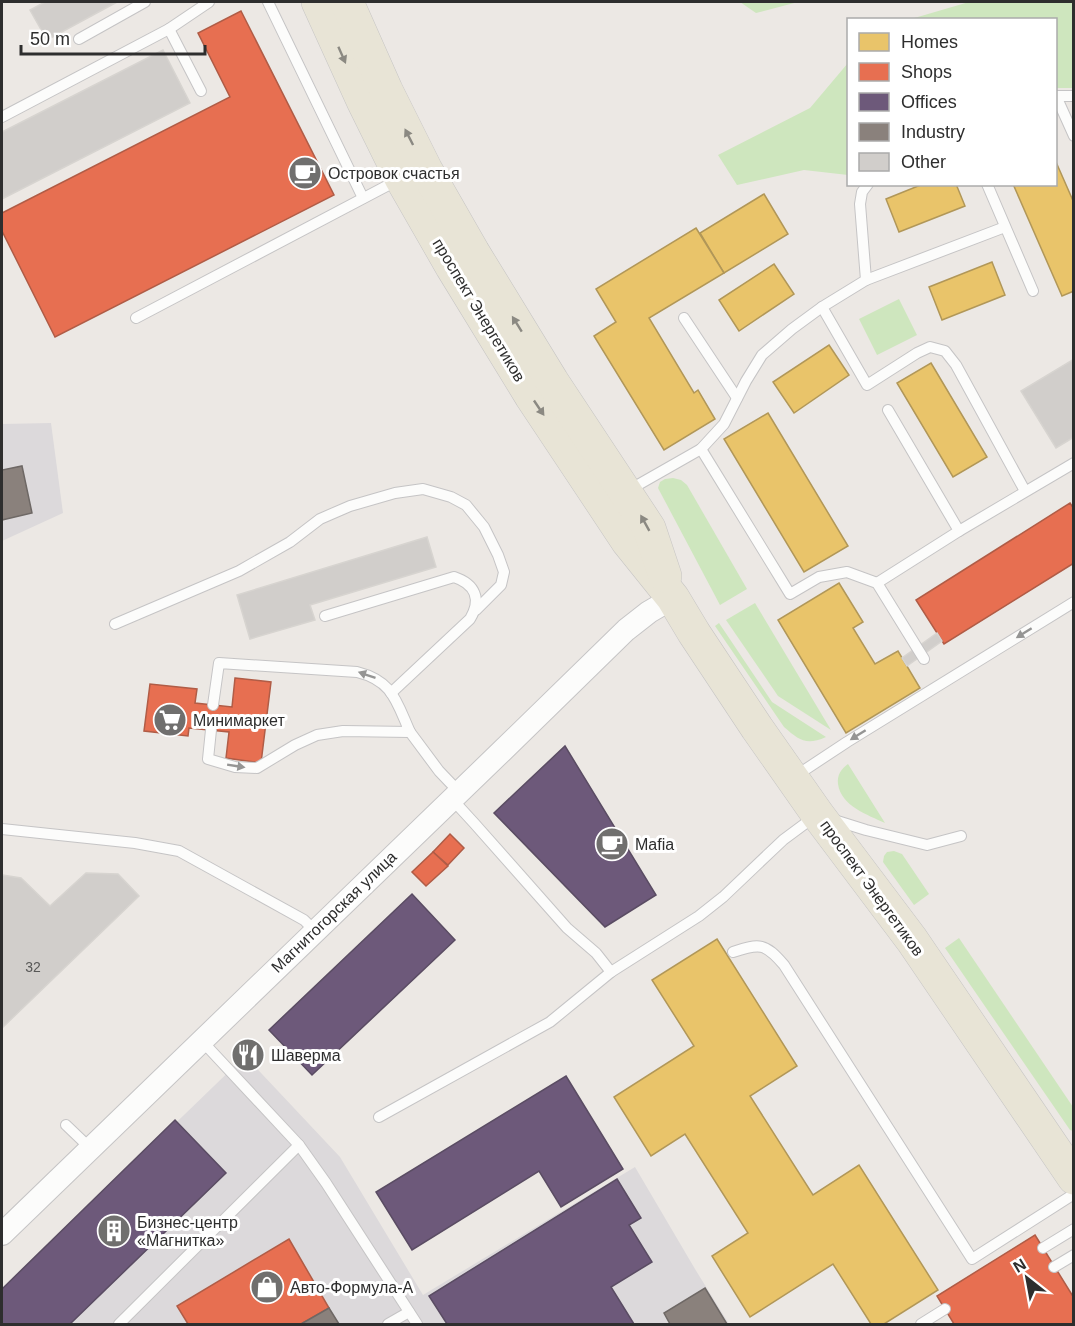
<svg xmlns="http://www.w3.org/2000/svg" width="1075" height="1326" viewBox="0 0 1075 1326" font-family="Helvetica,sans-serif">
<rect width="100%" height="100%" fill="#ece8e4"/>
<g fill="#dcd9db">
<path d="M51,423L63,513L2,541V424Z"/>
<path d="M245,1056L340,1157L423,1295L635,1167L695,1269L729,1324H2V1291Z"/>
</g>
<g fill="#cee6be">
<path d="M740,2H798L756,13Z"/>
<path d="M969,2H1073V88H1056V20L911,19Z"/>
<path d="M848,63V175L804,170L737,185L718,155L810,108Z"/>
<path d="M899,299L917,335L877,355L859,319Z"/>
<path d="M673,478L681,480L687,485L747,589L720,605L658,488L660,482L665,479Z"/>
<path d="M755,603L831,730L778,696L726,620Z"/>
<path d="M719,623L772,702L826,737C806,746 799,740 784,727L715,626Z"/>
<path d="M848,764L885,823C868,815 841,806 838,784C837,775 841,769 848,764Z"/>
<path d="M894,851L902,854L929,894L914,905L883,862L884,856L887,852Z"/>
<path d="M959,938L1073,1107V1131L1070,1130L945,948Z"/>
</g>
<g fill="#e9c46a" stroke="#b19758" stroke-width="1.5">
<path d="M1056,162L1074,203V291L1062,296L1013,184H1056Z"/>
<path d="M923,184H956L965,206L899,232L886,199Z"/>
<path d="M764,194L788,234L724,273L700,233Z"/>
<path d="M696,228L724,273L649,318L694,393L698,390L715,419L664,450L594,336L616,322L596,289Z"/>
<path d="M992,262L1005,295L942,320L929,287Z"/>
<path d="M774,264L794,294L739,331L719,300Z"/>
<path d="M829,345L849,375L794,413L773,382Z"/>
<path d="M931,363L987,457L953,477L897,383Z"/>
<path d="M768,413L848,546L804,572L724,439Z"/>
<path d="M839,583L863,622L853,628L875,664L898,651L920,688L846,733L778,620Z"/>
<path d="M717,939L797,1066L750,1096L813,1195L859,1165L938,1290L884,1324H871L833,1264L750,1317L712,1256L748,1233L685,1134L651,1156L614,1097L694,1046L652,980Z"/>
</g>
<g fill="#e76f51" stroke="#b05c46" stroke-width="1.5">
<path d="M241,11L334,195L55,337L2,231V213L230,97L198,33Z"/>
<path d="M1070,503L1074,509V563L944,644L916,600Z"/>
<path d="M235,678L271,682L261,763L226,758L229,732L189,728L188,736L144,731L150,684L197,689L195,703L232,707Z"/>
<path d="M450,834L464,848L448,865L433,852Z"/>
<path d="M433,852L448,866L426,886L412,872Z"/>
<path d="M1035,1235L1074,1298V1324H954L937,1296Z"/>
<path d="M289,1239L329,1308L301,1324H188L177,1306Z"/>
</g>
<g fill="#6d597a" stroke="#5a4c63" stroke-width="1.5">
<path d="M565,746L656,895L605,927L494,813Z"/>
<path d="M412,894L455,940L312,1075L269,1030Z"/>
<path d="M566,1076L623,1169L561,1207L539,1171L412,1250L376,1192Z"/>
<path d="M175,1120L226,1173L70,1324H2V1289Z"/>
<path d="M617,1179L641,1218L629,1225L652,1262L611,1287L634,1324H447L429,1296Z"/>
</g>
<g fill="#8a817c" stroke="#6e6865" stroke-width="1.5">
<path d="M22,466L32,513L2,520V470Z"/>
<path d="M705,1288L727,1324H670L664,1313Z"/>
<path d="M329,1308L339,1324H301Z"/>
</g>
<g fill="#d1cecb" stroke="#d7d4d0" stroke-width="1.5">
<path d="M45,2H117L47,40L30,10Z"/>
<path d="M163,50L190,103L2,199V132Z"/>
<path d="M1074,359V437L1056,448L1021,391Z"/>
<path d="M427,537L436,567L310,605L315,620L250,639L237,595Z"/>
<path d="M937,633L942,641L907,666L902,658Z"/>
<path d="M86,873L118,874L139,896L2,1028V875L21,878L50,906Z"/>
</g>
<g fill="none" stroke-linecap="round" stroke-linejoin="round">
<g stroke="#c5c4c5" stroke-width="12">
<g id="service">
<path d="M268,2L363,198"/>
<path d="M169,29L201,91"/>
<path d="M79,39L145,2"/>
<path d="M1074,96H1056L1074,136"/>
<path d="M2,117L169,29L209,2"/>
<path d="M987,184L1033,291"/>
<path d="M866,280L1005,227"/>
<path d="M822,307L867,385L917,353L930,347L945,351L956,365L1025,491"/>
<path d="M136,318L398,180"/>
<path d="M684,318L737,398"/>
<path d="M888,410L959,531"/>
<path d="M701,449L790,594L819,577L847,572L877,583L924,659"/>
<path d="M629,490L701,449L724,424L746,381L762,355L792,329L822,307L866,280L860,204L862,192L868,184"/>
<path d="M877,583L959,531L1074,463"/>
<path d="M325,616L454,577C475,584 482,599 470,619L391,693"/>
<path d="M115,624L239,571L290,542L320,519L350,506L395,493L423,489L451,497L466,505L484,527L498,555L504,572L501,585L476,610"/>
<path d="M211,730L208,759L235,767L257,768L295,745L317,735L343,731L410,732C396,701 393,681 357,672L219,663L213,705"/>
<path d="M410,732L439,771L459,792"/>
<path d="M794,777L847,742L1074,602"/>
<path d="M452,799L474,823L567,928L596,953L611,972"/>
<path d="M831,819L866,830L927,845L961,836"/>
<path d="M2,829L135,843L179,851L304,920L315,931"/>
<path d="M733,952C760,943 765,943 784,965L972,1259L1074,1194"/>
<path d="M202,1041L299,1145L326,1183L417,1324"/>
<path d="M379,1117L550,1022L611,972L699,916L723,897L783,840L814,817"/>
<path d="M66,1125L90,1148"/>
<path d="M1043,1248L1074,1229"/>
<path d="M1054,1267L1074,1255"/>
<path d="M119,1324L299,1145"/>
<path d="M388,1324L409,1312"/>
<path d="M921,1324L945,1309"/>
</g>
</g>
<g stroke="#c5c4c5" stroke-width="24">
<path id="minor" d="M2,1234L502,751L626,630L649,612L673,598"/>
</g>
<g stroke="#c6c5c4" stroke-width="34">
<g id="primary">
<path d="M318,2L363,101L401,178L452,267L531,396L628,542L673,598L694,633L757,728L818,815L912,940L1074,1178"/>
<path d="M347,2L386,90L426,170L473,252L552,381L649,528L665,576"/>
</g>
</g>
<use href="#service" stroke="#fcfcfb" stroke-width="10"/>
<use href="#minor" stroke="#fcfcfb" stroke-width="22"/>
<use href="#primary" stroke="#e8e4d6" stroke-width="33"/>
</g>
<defs><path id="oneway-solid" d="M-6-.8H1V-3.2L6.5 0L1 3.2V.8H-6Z" transform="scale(1.5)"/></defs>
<g fill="#8b8982">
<use href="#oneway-solid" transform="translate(342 55) rotate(66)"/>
<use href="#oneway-solid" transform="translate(409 137) rotate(-117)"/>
<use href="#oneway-solid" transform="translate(517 324) rotate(-122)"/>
<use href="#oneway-solid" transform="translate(539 408) rotate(56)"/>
<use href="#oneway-solid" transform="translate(645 523) rotate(-119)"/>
</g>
<g fill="#959594">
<use href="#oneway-solid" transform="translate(1024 633) rotate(148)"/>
<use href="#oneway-solid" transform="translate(367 675) rotate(-161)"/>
<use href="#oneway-solid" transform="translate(858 735) rotate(148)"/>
<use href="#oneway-solid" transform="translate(236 766) rotate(9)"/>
</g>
<defs>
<g id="cafe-disc" transform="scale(1.725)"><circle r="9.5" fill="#706f6e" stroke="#fff"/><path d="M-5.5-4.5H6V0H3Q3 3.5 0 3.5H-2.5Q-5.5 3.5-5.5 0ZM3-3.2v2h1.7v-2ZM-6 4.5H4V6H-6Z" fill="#fff"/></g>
<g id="supermarket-disc" transform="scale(1.725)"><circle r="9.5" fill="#706f6e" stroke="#fff"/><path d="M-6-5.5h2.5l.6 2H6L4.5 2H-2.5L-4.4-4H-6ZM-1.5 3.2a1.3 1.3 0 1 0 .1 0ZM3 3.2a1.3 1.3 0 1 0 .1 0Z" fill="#fff"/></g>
<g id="restaurant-disc" transform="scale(1.725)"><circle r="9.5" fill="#706f6e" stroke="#fff"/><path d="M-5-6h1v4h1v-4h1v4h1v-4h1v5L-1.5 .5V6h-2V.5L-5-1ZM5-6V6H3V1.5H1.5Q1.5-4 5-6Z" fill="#fff"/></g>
<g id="building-disc" transform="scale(1.725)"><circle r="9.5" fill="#706f6e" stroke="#fff"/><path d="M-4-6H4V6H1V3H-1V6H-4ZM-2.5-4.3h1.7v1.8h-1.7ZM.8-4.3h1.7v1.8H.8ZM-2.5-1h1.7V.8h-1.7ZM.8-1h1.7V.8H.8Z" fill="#fff"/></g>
<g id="shop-disc" transform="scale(1.725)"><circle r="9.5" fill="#706f6e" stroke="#fff"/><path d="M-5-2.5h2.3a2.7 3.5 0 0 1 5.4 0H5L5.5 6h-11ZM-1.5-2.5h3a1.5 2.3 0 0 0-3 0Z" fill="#fff"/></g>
</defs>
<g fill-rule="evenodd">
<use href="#cafe-disc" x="305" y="173"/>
<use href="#supermarket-disc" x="170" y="720"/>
<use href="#cafe-disc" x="612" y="844"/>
<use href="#restaurant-disc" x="248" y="1055"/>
<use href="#building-disc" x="114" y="1231"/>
<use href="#shop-disc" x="267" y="1287"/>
</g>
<g text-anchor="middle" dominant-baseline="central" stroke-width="6" stroke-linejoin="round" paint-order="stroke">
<g font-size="14" fill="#585857">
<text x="33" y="967">32</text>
</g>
<g font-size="16" fill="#2e2e2e" stroke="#fff" text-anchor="start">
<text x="328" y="173">Островок счастья</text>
<text x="193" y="720">Минимаркет</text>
<text x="635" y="844">Mafia</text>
<text x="271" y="1055">Шаверма</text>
<text x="137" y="1222">Бизнес-центр<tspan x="137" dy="18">«Магнитка»</tspan></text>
<text x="290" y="1287">Авто-Формула-А</text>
</g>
<g font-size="16" fill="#2e2e2e" stroke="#fff">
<text transform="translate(479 310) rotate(59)">проспект Энергетиков</text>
<text transform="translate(872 888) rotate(54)">проспект Энергетиков</text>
<text transform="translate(334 912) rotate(-44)">Магнитогорская улица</text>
</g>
</g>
<rect width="1075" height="1326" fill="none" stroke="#2e2e2e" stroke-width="6"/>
<rect x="847" y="18" width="210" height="168" fill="#ffffff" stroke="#ababab" stroke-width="1.5"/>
<rect x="859" y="33" width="30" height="18" fill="#e9c46a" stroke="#ababab" stroke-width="1.5"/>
<text x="901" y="48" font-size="18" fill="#2e2e2e">Homes</text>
<rect x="859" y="63" width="30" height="18" fill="#e76f51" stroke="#ababab" stroke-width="1.5"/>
<text x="901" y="78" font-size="18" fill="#2e2e2e">Shops</text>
<rect x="859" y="93" width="30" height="18" fill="#6d597a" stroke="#ababab" stroke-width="1.5"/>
<text x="901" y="108" font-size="18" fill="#2e2e2e">Offices</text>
<rect x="859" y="123" width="30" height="18" fill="#8a817c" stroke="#ababab" stroke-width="1.5"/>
<text x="901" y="138" font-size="18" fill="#2e2e2e">Industry</text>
<rect x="859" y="153" width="30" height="18" fill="#d1cecb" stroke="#ababab" stroke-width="1.5"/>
<text x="901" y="168" font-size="18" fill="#2e2e2e">Other</text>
<g transform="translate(1027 1278) rotate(329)" stroke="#ffffff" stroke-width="4.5" paint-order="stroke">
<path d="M0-4.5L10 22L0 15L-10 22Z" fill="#2e2e2e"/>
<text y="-9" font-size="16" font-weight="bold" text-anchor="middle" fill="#2e2e2e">N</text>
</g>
<path d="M21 45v9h184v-9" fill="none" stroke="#2e2e2e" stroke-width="3"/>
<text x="30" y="45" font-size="18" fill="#2e2e2e" stroke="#ffffff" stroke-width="4.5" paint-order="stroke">50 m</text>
</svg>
